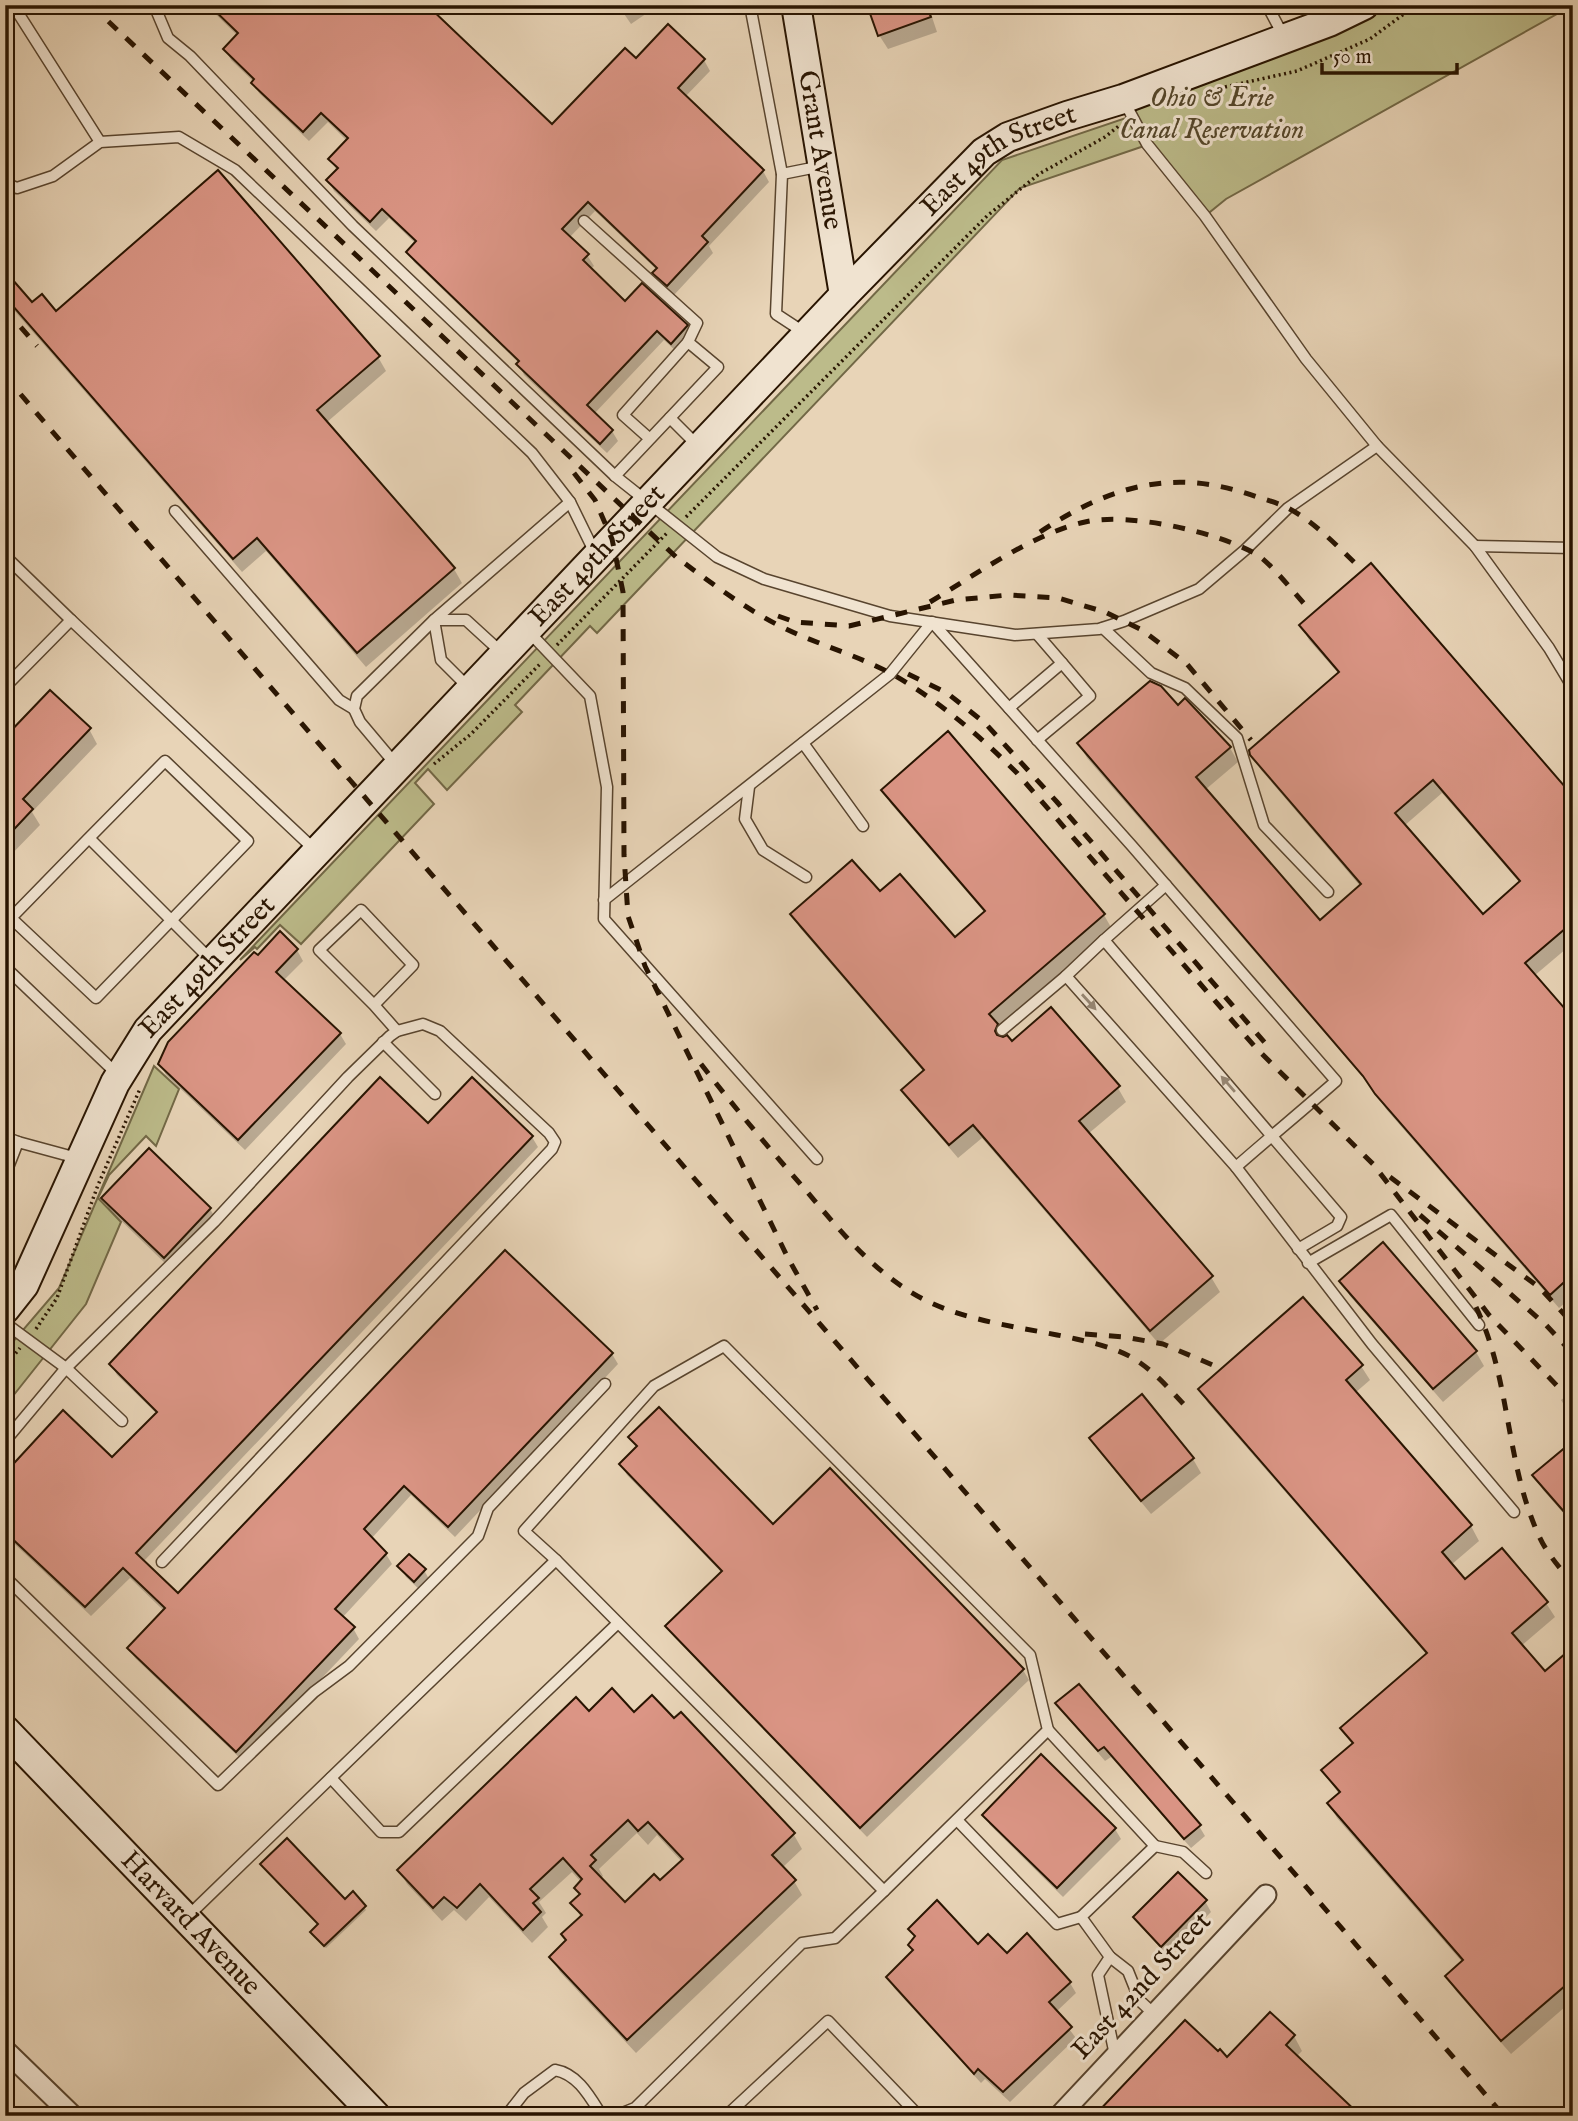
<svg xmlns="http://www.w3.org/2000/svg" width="1578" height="2121" viewBox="0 0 1578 2121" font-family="'IM FELL English',serif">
<rect width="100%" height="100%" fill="#e8d4b7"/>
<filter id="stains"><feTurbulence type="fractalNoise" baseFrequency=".00286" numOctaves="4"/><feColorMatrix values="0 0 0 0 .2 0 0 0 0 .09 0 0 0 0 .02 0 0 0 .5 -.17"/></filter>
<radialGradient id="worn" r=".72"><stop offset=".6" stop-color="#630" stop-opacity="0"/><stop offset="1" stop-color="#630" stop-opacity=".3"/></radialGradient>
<g fill="#bcbb8a" stroke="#726846" stroke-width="2">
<path d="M1364,5H1573L1226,199L1205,216L1147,145L1020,188L597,633L590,626L515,705L522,712L447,790L428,769L415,783L434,804L301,944L280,925L257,949L255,947L240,960L1002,160L1132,116L1123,99Z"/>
<path d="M154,1066L179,1089L156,1146L146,1136L109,1175L98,1198L121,1222L86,1304L5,1406V1351L59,1288Z"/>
</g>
<g fill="#0003" fill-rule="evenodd">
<path d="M206,5H352L553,126L636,60H704L710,71L685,97L763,171L769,182L709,246L713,253L674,295L661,283L654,273L657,270L595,211L569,238L587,255L594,266L590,270L625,303L687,326L693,336L678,353L664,340L594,414L612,431L618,441L607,453L524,375L519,363L414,262L408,252L416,244L389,218L376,231L334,191L328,180L337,171L330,159L347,141L328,122L309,141L259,93L254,82L231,60L225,49L238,36Z"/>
<path d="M618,5H659L631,24Z"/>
<path d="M869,5H928L937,32L888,49L879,35Z"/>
<path d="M1288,5H1307L1298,15Z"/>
<path d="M5,274L32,305L56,313L378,357L386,371L326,423L454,569L462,583L366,667L266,551L242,572L5,300Z"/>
<path d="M1301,625L1573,799V943L1534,976L1573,1021V1296L1559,1308L1386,1109L1374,1090L1087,758L1079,744L1178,707L1230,748L1238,762L1205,790L1319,923L1361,887L1261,770L1252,755L1339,674L1309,640ZM1442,793L1520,883L1482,916L1404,826Z"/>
<path d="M89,729L97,744L32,812L40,825L5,861V740Z"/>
<path d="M948,734L1104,915L1112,929L998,1028L1004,1039L1012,1043L1118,1088L1126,1102L1088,1134L1211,1277L1220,1292L1159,1344L982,1138L958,1158L912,1104L904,1090L924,1072L800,928L792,914L879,894L955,940L985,913L891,804L883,790Z"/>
<path d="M280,934L297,950L303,961L283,981L340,1034L346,1044L245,1150L166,1075L160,1064Z"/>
<path d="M428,1125L532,1137L538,1147L143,1562L178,1595L612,1354L618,1364L455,1537L411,1495L371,1539L386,1554L392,1564L342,1618L353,1628L359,1639L243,1761L135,1658L129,1648L164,1611L130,1578L91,1616L5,1535V1475L112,1459L157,1414L117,1375L111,1364Z"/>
<path d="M103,1198L210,1209L216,1219L170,1268L109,1209Z"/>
<path d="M1341,1281L1476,1352L1484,1366L1443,1402L1350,1296Z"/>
<path d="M1361,1366L1370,1380L1355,1393L1471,1526L1479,1541L1451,1565L1465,1581L1546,1603L1555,1617L1521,1646L1545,1674L1573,1649V2000L1511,2054L1456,1991L1447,1977L1463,1963L1337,1818L1329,1804L1339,1794L1323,1771L1353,1745L1342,1728L1427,1655L1208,1403L1200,1389Z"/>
<path d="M1573,1391V1419L1561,1400Z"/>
<path d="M630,1437L773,1526L1023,1670L1029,1680L867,1837L674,1637L668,1627L722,1573L627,1475L621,1464L637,1449Z"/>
<path d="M1092,1438L1193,1459L1201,1473L1151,1514L1100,1452Z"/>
<path d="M1573,1443V1524L1543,1490L1535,1476Z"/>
<path d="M400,1567L424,1570L430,1581L421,1591L406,1577Z"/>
<path d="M1058,1703L1199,1826L1205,1836L1191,1848L1111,1757L1105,1761L1064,1713Z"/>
<path d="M589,1714H634L674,1720L681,1714L794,1835L802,1849L782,1868L794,1881L802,1895L636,2053L560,1972L551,1957L568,1941L581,1918L573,1903L581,1896L576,1888L581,1882L572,1872L539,1902L546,1913L542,1917L548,1927L532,1943L489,1897L466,1921L454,1910L442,1921L407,1884L399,1870ZM637,1833L648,1845L657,1835L682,1862L660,1883L625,1905L600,1879L603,1876L599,1869Z"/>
<path d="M984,1815L1115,1829L1121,1839L1063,1897L990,1825Z"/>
<path d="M264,1868L345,1901L364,1907L366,1910L326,1948L314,1936L319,1925Z"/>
<path d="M1205,1901L1211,1912L1168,1956L1142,1928L1136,1917Z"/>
<path d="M910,1929L1007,1956L1070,1983L1076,1993L1056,2012L1076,2038L1010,2102L985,2079L981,2083L894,1988L888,1977L914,1952L916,1938Z"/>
<path d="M1270,2014L1294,2036L1302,2051L1296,2057L1358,2116H1096L1185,2023L1218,2054L1220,2051L1228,2059Z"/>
</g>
<g fill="#db9585" stroke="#281401" stroke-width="2" fill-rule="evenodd">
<path d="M209,5H427L552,124L625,48L636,58L668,24L705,59L678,88L764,170L702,236L708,242L667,286L652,273L657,268L588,202L562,229L589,254L583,260L625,301L642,283L688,325L671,344L657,331L587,405L613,430L600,444L516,364L519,361L406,252L416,241L382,209L370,222L326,180L338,168L328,159L348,138L321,113L303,132L251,83L254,79L223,49L238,33Z"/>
<path d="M867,5H926L931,17L878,36Z"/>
<path d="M218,170L380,356L317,410L455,568L357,653L257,538L233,559L5,297V271L32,302L42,294L56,311Z"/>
<path d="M1371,563L1573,796V922L1525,963L1573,1018V1274L1550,1295L1375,1094L1363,1076L1077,743L1150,681L1161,686L1178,705L1185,698L1231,747L1196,777L1320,920L1361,884L1250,755L1249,750L1339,672L1299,625ZM1433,780L1520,881L1483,914L1395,813Z"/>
<path d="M50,690L91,728L23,799L33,809L5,839V737Z"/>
<path d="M948,731L1105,914L989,1014L998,1024L995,1031L997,1035L1003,1037L1007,1035L1012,1041L1051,1007L1120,1086L1079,1121L1213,1276L1150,1331L973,1125L949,1145L901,1090L924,1070L790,914L852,860L880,891L900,874L955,937L985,911L881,790Z"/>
<path d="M280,931L298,949L276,972L341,1033L238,1140L158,1064L168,1042L254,952L258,955Z"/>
<path d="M380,1077L428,1123L472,1077L533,1136L136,1553L178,1593L505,1250L613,1353L448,1527L404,1486L364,1529L387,1553L335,1609L355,1627L236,1752L127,1648L165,1608L123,1568L85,1607L5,1532V1473L63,1410L112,1457L157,1412L109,1364Z"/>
<path d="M149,1148L211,1208L164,1258L101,1198Z"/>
<path d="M1383,1242L1477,1351L1433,1389L1339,1281Z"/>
<path d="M1303,1297L1363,1365L1346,1380L1472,1525L1442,1552L1465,1579L1502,1548L1548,1602L1512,1633L1545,1671L1573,1647V1979L1501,2041L1445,1976L1463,1960L1327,1803L1340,1792L1321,1770L1353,1743L1340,1728L1427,1653L1198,1389Z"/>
<path d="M1142,1394L1194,1458L1141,1501L1089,1438Z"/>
<path d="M659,1407L773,1524L830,1468L1024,1669L860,1828L665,1626L722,1571L619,1464L637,1446L628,1437Z"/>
<path d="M1573,1441V1522L1532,1475Z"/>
<path d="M409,1554L426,1569L414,1582L397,1566Z"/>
<path d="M1079,1684L1201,1825L1184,1839L1104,1747L1098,1751L1055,1703Z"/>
<path d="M612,1688L634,1712L652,1695L674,1718L681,1712L795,1833L772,1855L796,1880L627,2040L549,1957L566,1940L561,1934L582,1915L570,1903L580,1894L574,1888L582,1879L563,1858L530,1889L539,1898L533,1903L541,1912L523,1930L480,1884L457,1908L444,1897L433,1908L397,1870L576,1697L589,1711ZM628,1820L638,1831L648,1822L683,1859L660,1880L654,1874L625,1902L590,1866L596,1860L591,1855Z"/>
<path d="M1041,1754L1116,1828L1057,1888L982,1815Z"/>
<path d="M287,1838L345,1899L353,1891L366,1906L324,1946L310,1932L318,1924L260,1864Z"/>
<path d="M1178,1872L1207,1900L1161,1947L1133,1917Z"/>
<path d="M937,1900L978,1944L988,1934L1007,1953L1027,1933L1071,1982L1049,2002L1072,2027L1003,2092L978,2069L974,2074L886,1977L913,1950L908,1945L915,1936L908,1929Z"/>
<path d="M1270,2012L1295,2035L1286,2045L1361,2116H1094L1185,2020L1218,2051L1220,2049L1227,2057Z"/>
</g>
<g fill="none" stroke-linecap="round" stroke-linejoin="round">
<g stroke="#58442e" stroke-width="13">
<g id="lane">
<path d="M13,5L100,142"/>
<path d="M154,5L168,38L190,56L353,226L615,476L717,557L764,579L890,616L1015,635L1099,629L1124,621L1199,589L1245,550L1288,508L1377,446"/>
<path d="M750,5L782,174"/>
<path d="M1267,5L1284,37"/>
<path d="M1125,103L1147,144L1205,216L1306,359L1377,446L1475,546L1549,648L1573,688"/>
<path d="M5,183L17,188L53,176L100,142L179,137L235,170L532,453L570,502L595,553"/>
<path d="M584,221L697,323L688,342"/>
<path d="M805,333L776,314L782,174L822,166"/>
<path d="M670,418L697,445"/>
<path d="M615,476C650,439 684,403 718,367L688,342L623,415L650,439"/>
<path d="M175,511L339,700L354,709"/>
<path d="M1475,546L1573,548"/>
<path d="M5,556L71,620"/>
<path d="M434,620L441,660L469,688"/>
<path d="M435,620H466L501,652"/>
<path d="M1103,628L1151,673L1185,688L1237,738L1264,825L1328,892"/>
<path d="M529,632L590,696L607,787L604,919L817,1159"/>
<path d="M5,687L71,620L316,851"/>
<path d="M1009,708L1062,663L1037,634"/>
<path d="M1037,740L1090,696L1062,663"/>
<path d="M803,743L863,826"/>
<path d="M397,766L360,722L354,709L357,696L434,620L570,502"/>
<path d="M749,787L745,819L763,850L806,877"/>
<path d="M89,838L165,761L248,841L96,998L11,918L89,838L212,961"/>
<path d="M604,900L890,674L932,622L1132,846L1336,1081C1303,1110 1269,1138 1236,1167L1066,976L1104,940L1341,1217L1337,1226L1298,1249"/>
<path d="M1104,940L1166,885"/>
<path d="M5,967L116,1073"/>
<path d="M374,1005L413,965L361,910L319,950L374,1005L397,1031"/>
<path d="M1002,1030L1066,976"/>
<path d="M383,1042L435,1094"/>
<path d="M5,1137L18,1142"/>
<path d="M1236,1167L1372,1344L1514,1512"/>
<path d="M5,1175L18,1142L77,1158"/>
<path d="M1308,1263L1391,1215L1479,1325"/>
<path d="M5,1323L66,1368L122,1421"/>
<path d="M5,1441L66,1368L214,1222L348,1077L390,1036L397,1031L423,1024L440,1031L549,1133L555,1142L552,1149L162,1562"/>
<path d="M556,1560L524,1531L654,1386L724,1346L1030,1655L1048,1730L884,1891"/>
<path d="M5,1577L218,1785L314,1692L349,1666L478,1536L488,1508L605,1384"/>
<path d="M1048,1730L1155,1846L1081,1917L1110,1957"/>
<path d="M331,1778L381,1832H399L618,1623"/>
<path d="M957,1820L1057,1924L1081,1917"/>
<path d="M1155,1846L1183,1852L1206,1873"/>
<path d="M187,1917L556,1560L884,1891L835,1938L802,1943L635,2108L615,2116"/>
<path d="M1115,2055L1098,1975L1110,1957L1128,1971L1140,2001L1154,2014"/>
<path d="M506,2116L524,2093L555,2070C578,2074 590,2097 602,2116"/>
<path d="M726,2116L828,2021L919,2116"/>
</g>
</g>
<g stroke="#58442e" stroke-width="23">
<g id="street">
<path d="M5,2050L73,2116"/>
<path d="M1059,2116L1266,1895"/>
</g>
</g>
<g stroke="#281401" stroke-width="32">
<g id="secondary">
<path id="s1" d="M796,5L844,295"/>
<path id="s2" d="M5,1309L24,1285L115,1083L148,1030L844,295L984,152L1008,137L1067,116L1123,99L1329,22L1364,5"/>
<path id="s3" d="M5,1730L376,2116"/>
</g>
</g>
<g stroke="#281401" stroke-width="3.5" stroke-dasharray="2 3.5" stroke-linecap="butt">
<path d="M1225,87L1297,71L1370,39L1416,5"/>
<path d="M686,517L987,216L1039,174L1105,137L1120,125"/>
<path d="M557,645L667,533"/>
<path d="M434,764L471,734L540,664"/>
<path d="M36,1329L57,1298L98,1185L140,1089"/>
<path d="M5,1366L20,1348"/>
</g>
<use href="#lane" stroke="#f0e3d0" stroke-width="10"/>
<use href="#street" stroke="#f0e3d0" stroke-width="19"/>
<use href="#secondary" stroke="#f0e3d0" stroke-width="28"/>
<g stroke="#281401" stroke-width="5" stroke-dasharray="12 12" stroke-linecap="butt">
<path d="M91,5L676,557C710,582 745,609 784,628C819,645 857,655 892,674C939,701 979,735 1017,773L1256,1048L1373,1164L1489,1315L1563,1392"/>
<path d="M5,309L37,346"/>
<path d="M5,376L350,780L1504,2116"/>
<path d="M574,473L595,500L612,539L623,592L624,855L628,916L645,966L788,1258L817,1310"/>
<path d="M1040,532C1111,485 1175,467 1257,497C1267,500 1278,503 1288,508C1313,521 1334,543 1354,562"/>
<path d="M930,602C975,575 1034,533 1085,522C1129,512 1217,532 1256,554C1270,562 1295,594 1308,608"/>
<path d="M778,616L795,622L849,626L956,600L1008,595L1058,598L1105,612L1142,630L1187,664L1251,740"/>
<path d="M908,674L947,693L985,723L1057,802L1272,1051"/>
<path d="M701,1064C734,1107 768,1147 803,1187C838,1228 873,1273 923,1299C970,1323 1024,1327 1076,1339C1094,1343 1115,1348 1131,1357C1154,1370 1172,1392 1190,1411"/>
<path d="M1390,1177L1540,1288L1573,1324"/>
<path d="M1420,1215L1546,1325L1573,1354"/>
<path d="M1476,1307C1511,1380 1505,1462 1539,1536C1547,1554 1561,1569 1573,1584"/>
<path d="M1085,1334L1125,1337L1163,1344L1215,1366"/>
</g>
</g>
<defs><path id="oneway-solid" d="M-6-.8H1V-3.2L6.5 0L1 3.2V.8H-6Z" transform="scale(1.75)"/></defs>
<g fill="#968673">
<use href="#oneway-solid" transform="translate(1089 1002) rotate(48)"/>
<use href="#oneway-solid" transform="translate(1228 1084) rotate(-131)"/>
</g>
<g text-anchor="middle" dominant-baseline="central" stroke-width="6" stroke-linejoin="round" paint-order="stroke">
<g font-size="28" font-style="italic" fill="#54462a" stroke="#f0e3d0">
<text x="1212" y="98">Ohio &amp; Erie<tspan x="1212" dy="32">Canal Reservation</tspan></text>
</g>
<g font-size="28" fill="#281401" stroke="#f0e3d0">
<text stroke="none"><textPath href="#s1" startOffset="147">Grant Avenue</textPath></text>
<text stroke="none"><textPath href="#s2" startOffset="1535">East 49th Street</textPath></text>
<text stroke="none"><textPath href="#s2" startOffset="968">East 49th Street</textPath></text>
<text stroke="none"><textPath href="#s2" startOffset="401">East 49th Street</textPath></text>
<text stroke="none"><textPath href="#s3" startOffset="268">Harvard Avenue</textPath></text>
<text transform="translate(1142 1986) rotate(-47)">East 42nd Street</text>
</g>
</g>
<rect width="1578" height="2121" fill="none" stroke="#e8d4b7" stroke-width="28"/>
<rect x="7" y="7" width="1564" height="2107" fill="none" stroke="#281401" stroke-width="3.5"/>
<rect x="14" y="14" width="1550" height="2093" fill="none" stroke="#281401" stroke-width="2"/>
<path d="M1322 63v10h135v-10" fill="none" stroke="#281401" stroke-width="3.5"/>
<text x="1333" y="63" font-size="21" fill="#281401" stroke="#f0e3d0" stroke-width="5" paint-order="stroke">50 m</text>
<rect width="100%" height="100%" filter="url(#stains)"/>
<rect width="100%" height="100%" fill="url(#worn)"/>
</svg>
